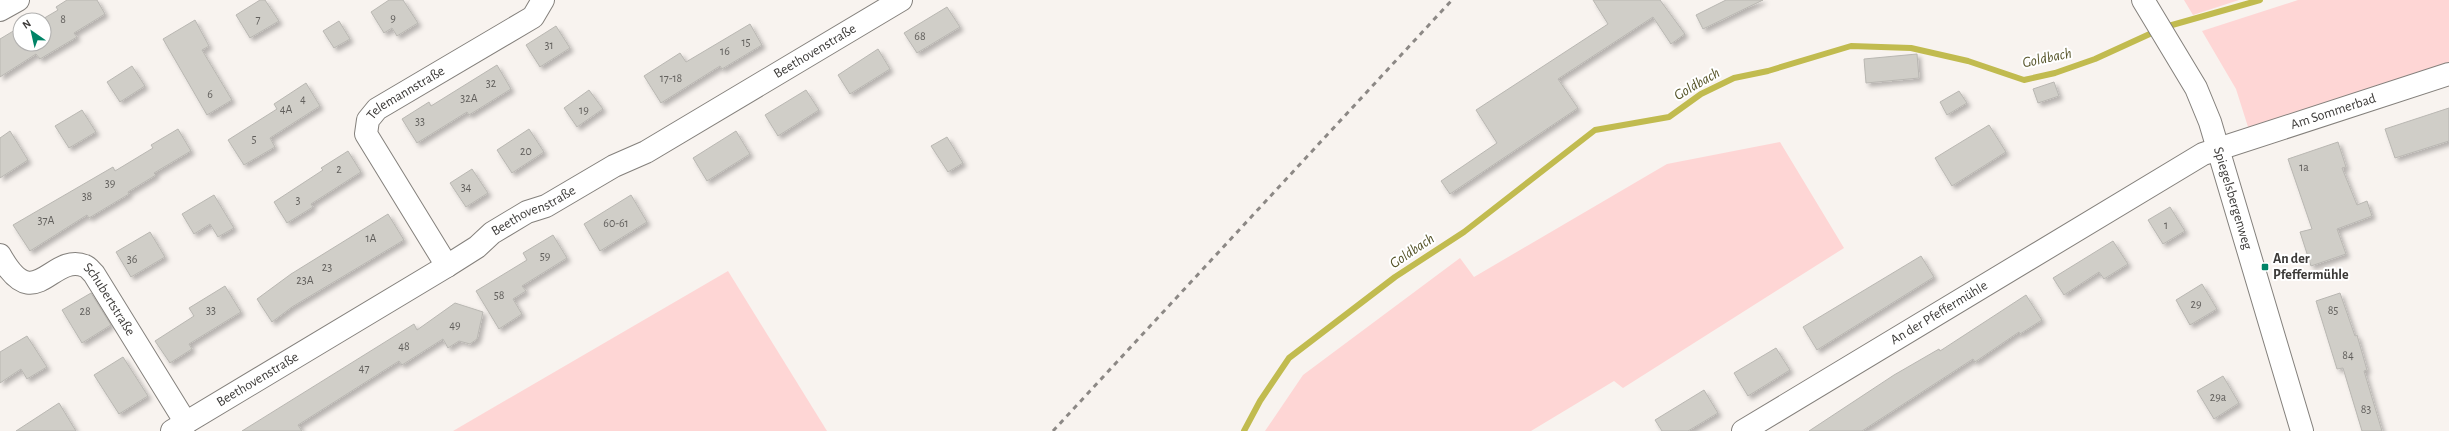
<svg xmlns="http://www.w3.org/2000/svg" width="2449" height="431" viewBox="0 0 2449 431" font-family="'Alegreya Sans',sans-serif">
<defs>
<filter id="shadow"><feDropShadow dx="3.5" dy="3.5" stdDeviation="2" flood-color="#0004"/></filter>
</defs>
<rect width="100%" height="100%" fill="#f8f3ef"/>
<g fill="#fed6d5">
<path d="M2184,0H2239L2193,15Z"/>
<path d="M2298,0H2449V65L2249,130L2236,89L2202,31Z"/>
<path d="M1780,142L1844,248L1623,388L1614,381L1531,431H1265L1303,375L1460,258L1474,277L1667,164Z"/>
<path d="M728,271L827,431H453Z"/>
</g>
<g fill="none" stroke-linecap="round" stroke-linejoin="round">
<path stroke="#c1bb4f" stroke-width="6" d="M1244,431L1260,401L1289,358L1395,277L1464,232L1595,130L1669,117L1701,94L1734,78L1768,71L1851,46L1911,48L1968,61L2024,80L2055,73L2095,59L2165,27L2260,0"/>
</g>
<g fill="#d0cec8" stroke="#b9b7b2" filter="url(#shadow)">
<path d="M67,0H97L105,14L74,33L77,37L40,59L36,54L0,77V39L20,27V44H44V20H41L58,10L56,7Z"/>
<path d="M260,0H265L279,21L250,38L236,15Z"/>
<path d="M389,0H403L418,23L397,36L392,28L384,33L371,12Z"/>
<path d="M1593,0H1660L1685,34L1671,44L1653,17L1558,79L1578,108L1450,194L1441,181L1497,143L1476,110L1608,24Z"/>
<path d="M1726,0H1763L1703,29L1696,15Z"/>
<path d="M947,7L960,27L917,53L904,33Z"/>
<path d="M195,20L209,46L202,50L232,100L207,115L163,39Z"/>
<path d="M339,21L350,39L334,48L323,31Z"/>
<path d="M750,24L762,45L722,69L720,66L661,103L644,76L680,53L686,62Z"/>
<path d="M556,26L570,48L540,67L526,45Z"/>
<path d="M878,49L890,69L850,94L838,75Z"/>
<path d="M1917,54L1919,78L1866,83L1864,59Z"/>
<path d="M497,65L511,89L469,115L467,112L417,143L402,119L429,102L431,106Z"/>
<path d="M132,66L145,86L120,102L107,82Z"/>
<path d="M2054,82L2059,96L2038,103L2033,89Z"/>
<path d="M306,83L320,106L270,138L275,147L244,165L228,140L277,109L274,104Z"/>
<path d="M589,90L603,109L577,127L564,108Z"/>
<path d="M806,90L819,110L778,136L765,115Z"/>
<path d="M1959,91L1967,103L1947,115L1940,102Z"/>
<path d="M2449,108V141L2395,158L2385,129Z"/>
<path d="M82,110L96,132L69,148L55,126Z"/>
<path d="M1989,125L2006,152L1952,186L1935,158Z"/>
<path d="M178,129L191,151L154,173L156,175L128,192L129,194L89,218L87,215L30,251L13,225L113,167L115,171L153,148L151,145Z"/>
<path d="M529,129L544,152L512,173L497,150Z"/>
<path d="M10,131L28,160L0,178V138Z"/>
<path d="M736,131L750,154L707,181L693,158Z"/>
<path d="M947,137L963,163L948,172L931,146Z"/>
<path d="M2338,142L2346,167L2342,168L2357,205L2367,201L2372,216L2337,229L2346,254L2311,266L2300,232L2312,229L2288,159Z"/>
<path d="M348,151L361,172L311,204L313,207L287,223L274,202L323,170L321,168Z"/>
<path d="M472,169L488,193L466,207L450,183Z"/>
<path d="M214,195L234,228L218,237L210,224L194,234L182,214Z"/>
<path d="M631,195L647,222L600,251L584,224Z"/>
<path d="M2170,207L2185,231L2163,244L2148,220Z"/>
<path d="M388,214L404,240L292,307L272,322L257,299L291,274Z"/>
<path d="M150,232L165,257L131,277L116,252Z"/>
<path d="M553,235L567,258L522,286L526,291L513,299L522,314L499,329L476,291L527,260L523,253Z"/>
<path d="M2113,241L2128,264L2104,279L2099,272L2064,295L2053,278Z"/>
<path d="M1921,256L1934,277L1817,350L1803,327Z"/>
<path d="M2202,284L2217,309L2190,325L2176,300Z"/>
<path d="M225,286L241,312L189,344L192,349L170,363L155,341L194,316L189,308Z"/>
<path d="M91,293L111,325L82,343L62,310Z"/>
<path d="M2340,293L2355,336L2357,335L2367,370L2364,371L2382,431H2362L2343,368L2337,369L2316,301Z"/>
<path d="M2026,295L2042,320L2020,334L2019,332L1975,362L1973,359L1862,431H1809L1894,375L1939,349L1940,351Z"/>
<path d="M455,303L483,312L477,339L470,344L459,341L448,348L443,339L402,365L399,361L298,425L302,431H242L414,324L417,330Z"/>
<path d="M27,336L47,367L27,379L21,369L0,383V352Z"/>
<path d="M1776,348L1790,370L1748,396L1734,373Z"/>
<path d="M123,357L148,396L119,414L94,375Z"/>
<path d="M2223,376L2239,403L2214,419L2197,391Z"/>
<path d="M1704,390L1718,413L1688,431H1662L1655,420Z"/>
<path d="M59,403L76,431H16Z"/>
</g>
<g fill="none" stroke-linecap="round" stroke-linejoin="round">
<g stroke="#84807c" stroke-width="24">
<g id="minor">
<path id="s1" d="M2143,0L2196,88L2210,122L2302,431"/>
<path d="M0,10L18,0"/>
<path id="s2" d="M0,255C35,318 51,252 85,266C88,267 91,271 94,274L186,423"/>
<path id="s3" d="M447,266L366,134L368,120L377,109L533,17L543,0"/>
<path id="s4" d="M172,431L447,266L477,247L492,233L527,212L546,206L614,166L646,152L901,0"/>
<path id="s5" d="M1743,431L2203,154L2449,74"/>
</g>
</g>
<use href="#minor" stroke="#fff" stroke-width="22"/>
<path stroke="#8c8885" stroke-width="3" stroke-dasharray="5 5" stroke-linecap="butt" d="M1053,431L1452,0"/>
</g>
<rect fill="#008467" stroke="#fff" stroke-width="1.5" x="2261" y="263" width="8" height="8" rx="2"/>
<g text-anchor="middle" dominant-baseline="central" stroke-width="4" stroke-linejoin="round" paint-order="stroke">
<g font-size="12" fill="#615f5c">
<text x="393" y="18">9</text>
<text x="63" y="19">8</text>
<text x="258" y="19">7</text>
<text x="920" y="36">68</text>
<text x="746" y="42">15</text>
<text x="549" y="45">31</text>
<text x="725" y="51">16</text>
<text x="671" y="78">17-18</text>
<text x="491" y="83">32</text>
<text x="210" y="94">6</text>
<text x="469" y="98">32A</text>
<text x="303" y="99">4</text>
<text x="286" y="109">4A</text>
<text x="584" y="110">19</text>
<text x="420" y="121">33</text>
<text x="254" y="139">5</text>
<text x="526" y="151">20</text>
<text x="2304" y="167">1a</text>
<text x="339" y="169">2</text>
<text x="110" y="183">39</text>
<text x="466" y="187">34</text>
<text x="87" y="196">38</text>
<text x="298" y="200">3</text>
<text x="46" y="220">37A</text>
<text x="616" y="223">60-61</text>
<text x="2166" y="225">1</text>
<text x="371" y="238">1A</text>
<text x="545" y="256">59</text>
<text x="132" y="259">36</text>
<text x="327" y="267">23</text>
<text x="305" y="280">23A</text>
<text x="499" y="295">58</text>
<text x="2196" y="304">29</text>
<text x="211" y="310">33</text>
<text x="2333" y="310">85</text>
<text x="85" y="311">28</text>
<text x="455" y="325">49</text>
<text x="404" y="346">48</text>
<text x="2348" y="355">84</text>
<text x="364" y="368">47</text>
<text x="2218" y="397">29a</text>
<text x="2366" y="409">83</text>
</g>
<g font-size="14" fill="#3c3a38" stroke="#fff">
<text stroke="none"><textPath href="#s4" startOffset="748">Beethovenstraße</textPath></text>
<text stroke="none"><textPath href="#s3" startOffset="216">Telemannstraße</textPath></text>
<text stroke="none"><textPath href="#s5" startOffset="674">Am Sommerbad</textPath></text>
<text stroke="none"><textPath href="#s1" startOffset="219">Spiegelsbergenweg</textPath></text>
<text stroke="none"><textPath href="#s4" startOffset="424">Beethovenstraße</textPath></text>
<text stroke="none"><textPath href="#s2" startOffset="144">Schubertstraße</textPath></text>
<text stroke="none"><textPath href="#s5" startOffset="229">An der Pfeffermühle</textPath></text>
<text stroke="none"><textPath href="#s4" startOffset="100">Beethovenstraße</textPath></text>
</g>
<g font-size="14" font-weight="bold" fill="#3c3a38" stroke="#fff" text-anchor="start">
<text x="2273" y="259">An der<tspan x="2273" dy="16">Pfeffermühle</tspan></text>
</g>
<g font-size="15" font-style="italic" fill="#535125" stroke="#fff">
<text transform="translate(2047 58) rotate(-12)">Goldbach</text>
<text transform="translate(1697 84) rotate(-30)">Goldbach</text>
<text transform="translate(1412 251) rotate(-34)">Goldbach</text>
</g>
</g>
<g transform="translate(32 32) rotate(326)"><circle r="19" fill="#ffffff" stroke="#b1b0af"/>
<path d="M0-3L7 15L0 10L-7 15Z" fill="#008467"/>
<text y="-6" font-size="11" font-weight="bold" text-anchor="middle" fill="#3c3a38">N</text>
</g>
</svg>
